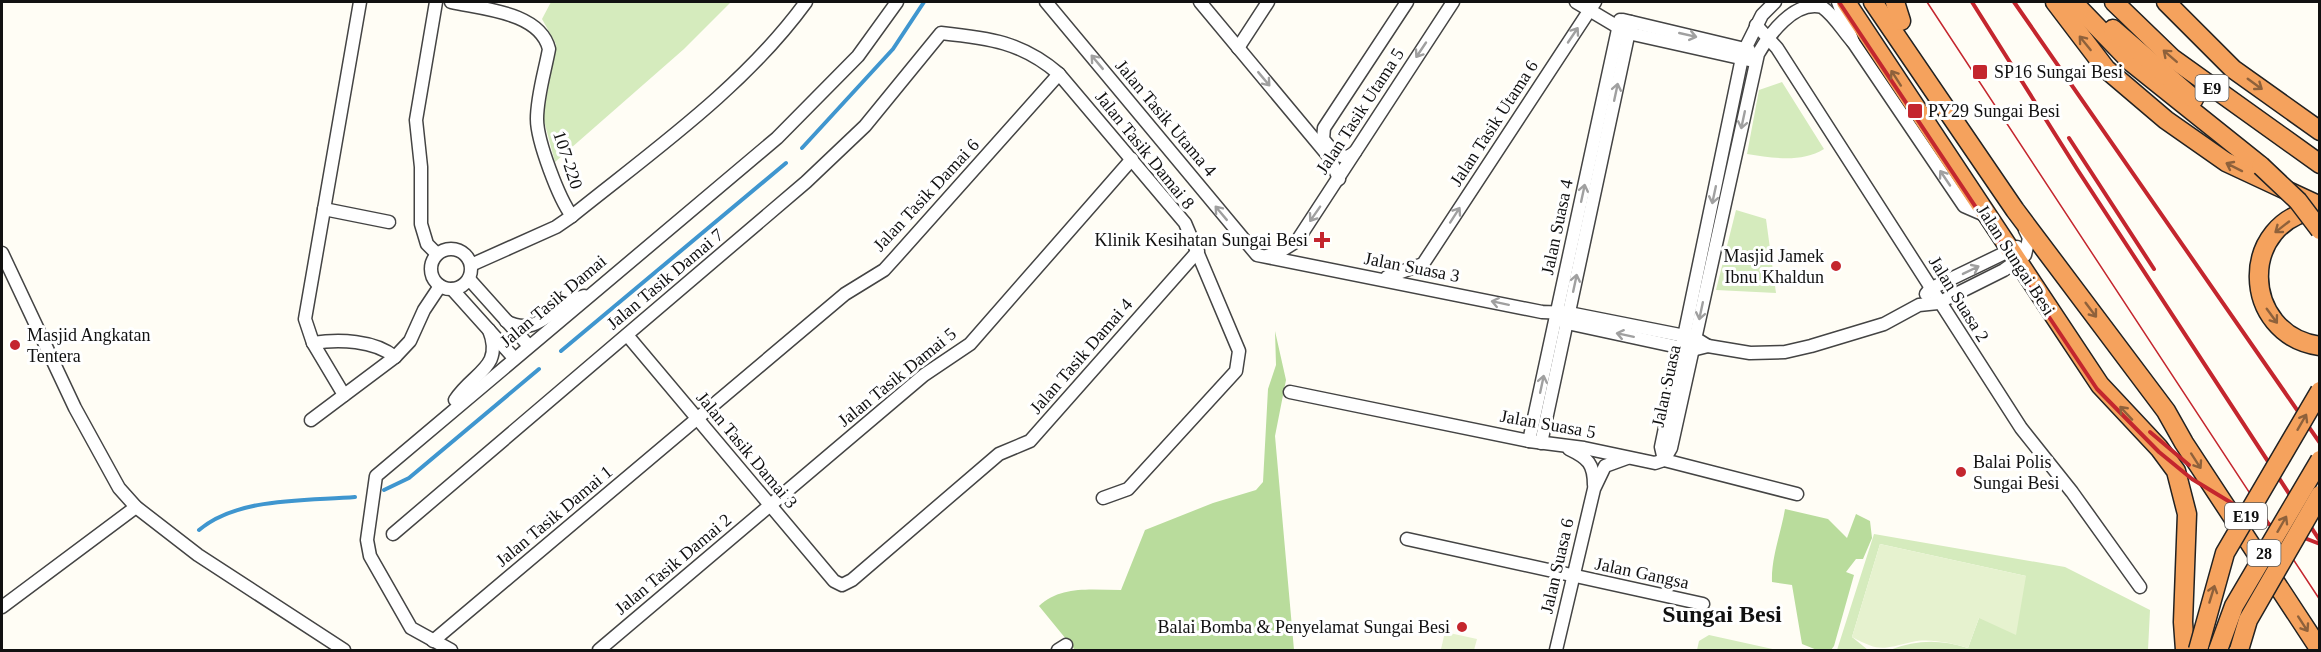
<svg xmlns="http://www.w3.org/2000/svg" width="2321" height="652" viewBox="0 0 2321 652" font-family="Georgia,serif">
<rect width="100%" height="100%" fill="#fffdf5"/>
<g fill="#d5ebbd">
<path d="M551,2H731L684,49L555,162L543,117L556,44L542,19Z"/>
<path d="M1782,82L1824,149C1801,163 1773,158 1747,154L1759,90Z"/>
<path d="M1736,210L1766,219L1776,293L1716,290Z"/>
<path d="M1874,534L2065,567L2150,610L2148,650H1890C1917,640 1939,639 1968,648L1979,618L2026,576L1880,544L1852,637L1868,650H1837Z"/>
<path d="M1709,635L1777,650H1697L1699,641Z"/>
</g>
<g fill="#b9dc9c">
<path d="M1275,331L1286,380L1275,436L1294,650H1075L1039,606C1061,585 1092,590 1121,590L1145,530L1213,503L1256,490L1263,482L1268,389L1276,365Z"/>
<path d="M1785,509L1828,519L1847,538L1856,514L1870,521L1872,538L1863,559H1856L1846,572L1854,575L1834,646L1831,650H1817L1802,644L1792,585L1772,582C1771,558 1781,533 1785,509Z"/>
</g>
<g fill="#e6f2cf">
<path d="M1880,544L2026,576L2016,635L1979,618L1968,648C1951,643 1929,638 1912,642C1882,649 1880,652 1852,637Z"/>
<path d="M1445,632L1477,639L1474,650L1441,649Z"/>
</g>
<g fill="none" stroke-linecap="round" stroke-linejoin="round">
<g stroke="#3f96cf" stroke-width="4">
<path d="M802,148L893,49L924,2"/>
<path d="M561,351L786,163"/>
<path d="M384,490L409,478L539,369"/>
<path d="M199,530C238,497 306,501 355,497"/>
</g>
<g stroke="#444" stroke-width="15">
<g id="minor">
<path d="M436,2L416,120L421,167V224L427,244L437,254"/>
<path d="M451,2C482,9 540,12 549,49C545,71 537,96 537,119C537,141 559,199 572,216"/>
<path d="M1046,2L1257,255L1542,312L1569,313L1695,338L1708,346"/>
<path d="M1200,2L1330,158L1339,179"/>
<path d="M1576,2L1628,33L1749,60"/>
<path d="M1838,2L1853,42L1964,206L1987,216"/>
<path d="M1623,20L1749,50"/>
<path d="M1756,25L1777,48L2021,428L2072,492L2140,587"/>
<path d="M1238,48L1268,2"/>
<path d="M1355,152L1348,157L1336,155L1323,139L1324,128L1407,2"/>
<path d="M324,209L389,222"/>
<circle cx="451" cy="269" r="20"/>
<path d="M2,253L75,408L119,488L136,507L198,555L344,650"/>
<path d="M1267,256L1281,251L1297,241L1453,2"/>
<path d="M471,265L556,227L572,216C654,150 744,87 806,2"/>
<path d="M1387,277L1423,264L1595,2"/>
<path d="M469,279L529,346"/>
<path d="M452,289L514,358"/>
<path d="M1926,294L1930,289L2017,247"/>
<path d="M1557,314L1567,323L1692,350L1708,346L1750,353L1785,352L1811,346L1884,324L1919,305L1938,303L2004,270L2025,255L2029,238L2025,230"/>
<path d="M506,321C539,339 552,304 584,296"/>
<path d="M627,335L834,581L842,585L852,580L999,454L1030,441L1198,251"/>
<path d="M313,343C339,339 374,340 395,357"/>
<path d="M1290,392L1529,441L1584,448L1655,463L1664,460L1797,494"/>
<path d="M344,395L313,343L305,319L360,2"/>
<path d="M455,400C473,372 504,368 489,330"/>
<path d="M311,420L395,357L410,341L424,310L440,286"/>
<path d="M1529,441L1620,20"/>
<path d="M1541,443L1631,22"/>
<path d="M1569,449C1588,458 1594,464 1594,485"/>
<path d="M1664,460L1671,448L1758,54C1769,35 1794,0 1822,7C1834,15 1843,31 1853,42"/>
<path d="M1664,460L1661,447L1743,53L1762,15L1775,2"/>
<path d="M393,534L806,182L865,126L941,33C989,38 1022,42 1059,74L1185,223L1239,351L1236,371L1128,489L1103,498"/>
<path d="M1407,539L1703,604"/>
<path d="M2,607L136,507"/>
<path d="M433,641L845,294L884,270L894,259L1059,74"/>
<path d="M451,650L411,628L370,556L367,540L376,476L777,138L858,56L897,2"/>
<path d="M599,650L924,375L970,344L1132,159"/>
<path d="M1058,650L1066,645"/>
<path d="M1556,650L1594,489L1605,466L1627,458"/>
</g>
</g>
<g stroke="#222" stroke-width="21">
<g id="highway">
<path d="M1846,2L2100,385L2159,448L2176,471L2187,514L2183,622L2185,650"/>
<path d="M1873,2L2015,210L2166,411L2184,443L2320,650"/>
<path d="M1895,2L1901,21"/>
<path d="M2055,2L2106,69L2166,120L2226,162L2320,206"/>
<path d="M2073,2L2131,62L2261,166"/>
<path d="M2114,2L2172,58L2320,164"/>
<path d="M2166,2L2233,69L2320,131"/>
<path d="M2113,29L2194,99"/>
<path d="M2320,209C2237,219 2240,335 2320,346"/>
</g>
</g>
<use href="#minor" stroke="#fff" stroke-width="12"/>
<use href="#highway" stroke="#f5a25d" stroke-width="18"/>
<path stroke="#c4262e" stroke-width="1.5" d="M1927,2L2320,600"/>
<g stroke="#c4262e" stroke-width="4">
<path d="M1839,2L2097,389L2159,452L2192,479L2263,522L2320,544"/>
<path d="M1972,2L2077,169L2320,541"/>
<path d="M2014,2L2320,443"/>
<path d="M2069,138L2154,269"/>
<path d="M2150,432L2189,465"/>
</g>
<g stroke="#222" stroke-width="21" stroke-linecap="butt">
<g id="highway-bridge">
<path d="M2261,166L2298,201L2320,230"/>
<path d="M2198,650L2225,553L2320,391"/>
<path d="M2218,650L2234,606L2320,460"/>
<path d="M2239,650L2248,620L2320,495"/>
</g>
</g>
<use href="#highway-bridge" stroke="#f5a25d" stroke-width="18"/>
</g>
<defs><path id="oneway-shaft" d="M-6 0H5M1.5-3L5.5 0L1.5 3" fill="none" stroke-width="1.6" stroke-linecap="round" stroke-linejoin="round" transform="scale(1.5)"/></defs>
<g stroke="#a0a0a0">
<use href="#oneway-shaft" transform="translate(1573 35) rotate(-56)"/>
<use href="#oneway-shaft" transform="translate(1688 35) rotate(13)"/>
<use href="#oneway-shaft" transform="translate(1421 50) rotate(124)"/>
<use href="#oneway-shaft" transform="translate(1097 62) rotate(-130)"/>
<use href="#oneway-shaft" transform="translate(1264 79) rotate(50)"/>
<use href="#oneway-shaft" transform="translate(1616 92) rotate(-78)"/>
<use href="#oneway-shaft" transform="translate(1743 120) rotate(102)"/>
<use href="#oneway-shaft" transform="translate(1945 178) rotate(-124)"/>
<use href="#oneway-shaft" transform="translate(1583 193) rotate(-78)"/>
<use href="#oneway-shaft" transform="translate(1714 195) rotate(102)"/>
<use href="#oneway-shaft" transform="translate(1221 213) rotate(-130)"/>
<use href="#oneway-shaft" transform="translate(1315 214) rotate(125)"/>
<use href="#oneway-shaft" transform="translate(1455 215) rotate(-57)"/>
<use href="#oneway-shaft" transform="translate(1971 270) rotate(-26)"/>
<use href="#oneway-shaft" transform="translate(1575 283) rotate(-78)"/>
<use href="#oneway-shaft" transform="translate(1500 303) rotate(-168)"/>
<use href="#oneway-shaft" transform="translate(1701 311) rotate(102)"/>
<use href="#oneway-shaft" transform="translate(1625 335) rotate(-168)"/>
<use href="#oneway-shaft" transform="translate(1542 384) rotate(-78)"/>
</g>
<g stroke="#8e613b">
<use href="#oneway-shaft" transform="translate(2085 43) rotate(-129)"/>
<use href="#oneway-shaft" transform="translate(2170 56) rotate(-139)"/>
<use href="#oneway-shaft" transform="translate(1896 78) rotate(-123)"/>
<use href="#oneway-shaft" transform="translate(2255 84) rotate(36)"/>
<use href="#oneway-shaft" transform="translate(2234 167) rotate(-153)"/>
<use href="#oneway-shaft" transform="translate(2282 227) rotate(142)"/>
<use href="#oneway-shaft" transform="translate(2091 310) rotate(53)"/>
<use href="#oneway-shaft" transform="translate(2272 316) rotate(54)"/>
<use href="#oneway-shaft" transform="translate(2126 413) rotate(-133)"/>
<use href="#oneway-shaft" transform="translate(2302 422) rotate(-60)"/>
<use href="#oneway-shaft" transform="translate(2196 461) rotate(57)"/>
<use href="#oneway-shaft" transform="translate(2282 524) rotate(-60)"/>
<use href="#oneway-shaft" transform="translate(2212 594) rotate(-73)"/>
<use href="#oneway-shaft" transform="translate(2303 624) rotate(57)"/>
</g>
<g fill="#c4262e" stroke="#fff" stroke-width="2">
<rect x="1972" y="64" width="16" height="16" rx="3"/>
<rect x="1907" y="103" width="16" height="16" rx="3"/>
<path d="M1319 231h6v6h6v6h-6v6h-6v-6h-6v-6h6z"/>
<circle cx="1836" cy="266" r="6"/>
<circle cx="15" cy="345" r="6"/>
<circle cx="1961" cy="472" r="6"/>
<circle cx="1462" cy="627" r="6"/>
</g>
<g text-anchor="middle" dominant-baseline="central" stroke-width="6" stroke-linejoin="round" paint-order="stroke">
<g fill="#fff" stroke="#585858" stroke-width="1.5">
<rect x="2195.5" y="75" width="33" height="26" rx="4.5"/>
<rect x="2225" y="503" width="42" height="26" rx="4.5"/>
<rect x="2247.5" y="540" width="33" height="26" rx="4.5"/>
</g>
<g font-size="16" font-weight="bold" fill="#111">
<text x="2212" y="88">E9</text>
<text x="2246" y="516">E19</text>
<text x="2264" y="553">28</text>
</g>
<g font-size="18" fill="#111" stroke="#fff" text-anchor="start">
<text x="1994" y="72">SP16 Sungai Besi</text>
<text x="1928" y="111">PY29 Sungai Besi</text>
<text x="1308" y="240" text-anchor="end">Klinik Kesihatan Sungai Besi</text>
<text x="1824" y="256" text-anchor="end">Masjid Jamek<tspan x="1824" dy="21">Ibnu Khaldun</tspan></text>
<text x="27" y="335">Masjid Angkatan<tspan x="27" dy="21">Tentera</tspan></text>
<text x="1973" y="462">Balai Polis<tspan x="1973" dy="21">Sungai Besi</tspan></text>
<text x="1450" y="627" text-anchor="end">Balai Bomba &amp; Penyelamat Sungai Besi</text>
</g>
<g font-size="18" fill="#111" stroke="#fff">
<text transform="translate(1360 111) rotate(-57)">Jalan Tasik Utama 5</text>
<text transform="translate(1166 118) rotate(50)">Jalan Tasik Utama 4</text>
<text transform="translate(1494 123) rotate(-57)">Jalan Tasik Utama 6</text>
<text transform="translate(1145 150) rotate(51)">Jalan Tasik Damai 8</text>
<text transform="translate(568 160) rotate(72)">107-220</text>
<text transform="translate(926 195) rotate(-47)">Jalan Tasik Damai 6</text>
<text transform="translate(1557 227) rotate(-78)">Jalan Suasa 4</text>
<text transform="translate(2016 260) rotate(57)">Jalan Sungai Besi</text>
<text transform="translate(1412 267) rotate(11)">Jalan Suasa 3</text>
<text transform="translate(665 279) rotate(-40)">Jalan Tasik Damai 7</text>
<text transform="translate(1959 299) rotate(58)">Jalan Suasa 2</text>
<text transform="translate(553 301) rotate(-40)">Jalan Tasik Damai</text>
<text transform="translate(1081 356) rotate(-49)">Jalan Tasik Damai 4</text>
<text transform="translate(897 377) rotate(-39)">Jalan Tasik Damai 5</text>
<text transform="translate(1666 386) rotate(-78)">Jalan Suasa</text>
<text transform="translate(1548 424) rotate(10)">Jalan Suasa 5</text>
<text transform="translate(747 450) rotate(50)">Jalan Tasik Damai 3</text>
<text transform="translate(554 516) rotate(-40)">Jalan Tasik Damai 1</text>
<text transform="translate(673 564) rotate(-40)">Jalan Tasik Damai 2</text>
<text transform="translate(1557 566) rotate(-77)">Jalan Suasa 6</text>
<text transform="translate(1642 573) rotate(12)">Jalan Gangsa</text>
</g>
<g font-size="24" font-weight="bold" fill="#111" stroke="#fff">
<text x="1722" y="614">Sungai Besi</text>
</g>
</g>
<rect width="2321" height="652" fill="none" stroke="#111111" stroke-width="6"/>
</svg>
